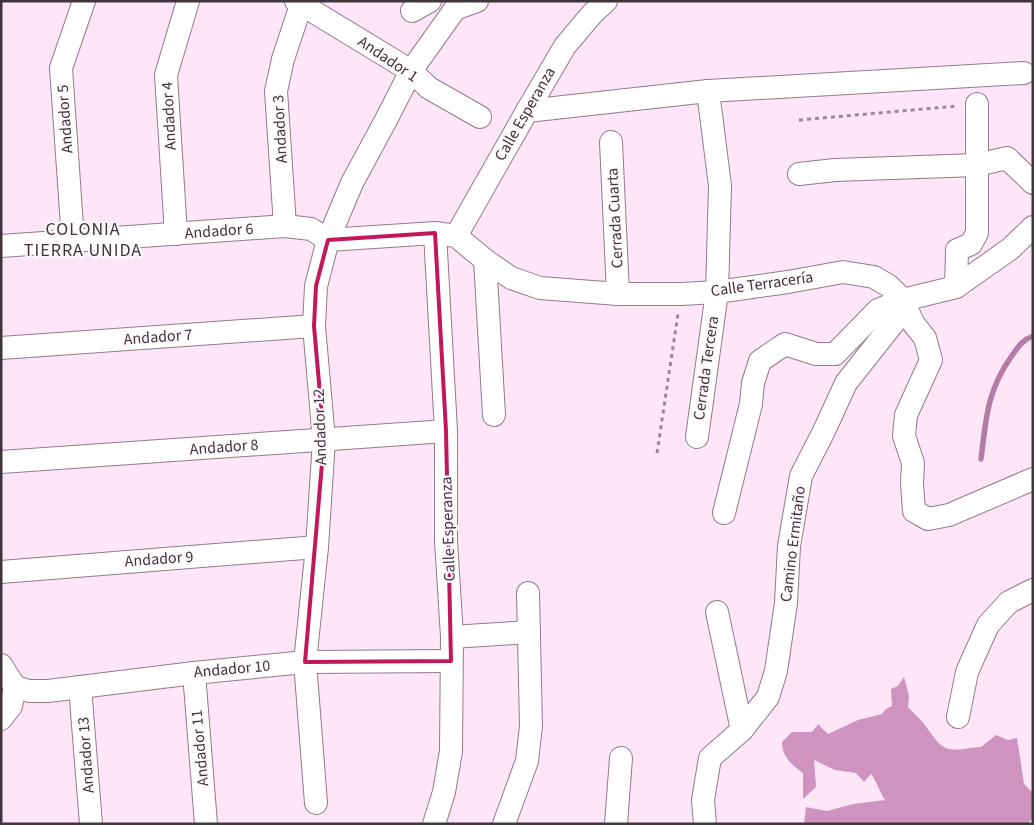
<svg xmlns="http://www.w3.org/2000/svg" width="1034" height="825" viewBox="0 0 1034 825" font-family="'Source Sans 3',sans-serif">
<rect width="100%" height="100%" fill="#fee5f7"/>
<path fill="#ce94bf" d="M904,677L909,696L908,707C914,714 922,720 927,728C932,734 938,745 946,748C955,752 971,747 981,747L996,735L1008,740L1017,738L1024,784L1033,793V818L1027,824H804L806,807L827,811L853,804L885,800C879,791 877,782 871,774L864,782L856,773L835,770L814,760L816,787L803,799V773C792,765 782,757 782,742L792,732H812L818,724L828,734L858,720L882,714L886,709L892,706L891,689L898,686Z"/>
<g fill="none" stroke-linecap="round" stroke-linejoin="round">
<path stroke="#b47ba6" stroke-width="5.5" d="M981,459C986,419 987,391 1011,357C1018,347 1022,340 1033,336"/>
<g stroke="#917b8b" stroke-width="24">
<g id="minor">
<path d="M296,1L411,71L429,88L480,117"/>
<path d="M412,11L430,1"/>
<path d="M527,111L708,91L1024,73"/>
<path d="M611,142L618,294"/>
<path d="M799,174L835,170L977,165L1007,158L1033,183"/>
<path d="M285,226L276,91L283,59L301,5"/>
<path d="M176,234L166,75L188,1"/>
<path d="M456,236L527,111L565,46L592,14L606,1"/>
<path d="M73,241L61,68L84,1"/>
<path d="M1,246L285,226L311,229L328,240L435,233L456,236L485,260L511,278L540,288L618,294H681L717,292L788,282L843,272L874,277L889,286L903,300L913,323L925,338L931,360L906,415L904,436L913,463L912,483L914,511L928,519L949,515L1033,479"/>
<path d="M485,260L494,415"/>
<path d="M956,287L957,250L971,244L977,233V104"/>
<path d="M1,348L314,326"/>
<path d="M697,437L717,292L720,186L708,91"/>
<path d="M1,462L446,431"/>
<path d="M724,513L751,404L753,383L760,361L785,344L816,354H835L878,310L903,300L956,287L1010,249L1033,227"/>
<path d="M1,572L317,547"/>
<path d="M717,612L742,730"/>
<path d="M452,637L529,632"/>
<path d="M1,665L15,687"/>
<path d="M194,673L206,824"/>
<path d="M15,687L29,691H48L194,673L305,662L451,661"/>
<path d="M80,687L91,824"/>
<path d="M958,717L967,672L988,625L1009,602L1033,590"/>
<path d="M1,719L11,706L15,687"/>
<path d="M316,803L305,662L317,547L324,440L314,326L316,286L328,240L352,183L387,118L411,71L455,9L477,1"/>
<path d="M434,824L444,792L451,751L452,637L446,541V431L435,233"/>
<path d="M504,824L527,761L531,726L528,593"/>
<path d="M616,824L621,758"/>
<path d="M705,824L703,800L710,758L742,730L768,697L776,671L786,603L789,546L801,476L824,431L846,383L895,321L903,300"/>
</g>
</g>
<g stroke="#9a8995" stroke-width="3" stroke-dasharray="4 4" stroke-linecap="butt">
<path d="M799,120L958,106"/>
<path d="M657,453L678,314"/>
</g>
<use href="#minor" stroke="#fff" stroke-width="22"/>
</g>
<path fill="none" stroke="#c2185b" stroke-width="4" stroke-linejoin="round" d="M435,233L446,431L451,661L305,662L324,440L314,326L316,286L328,240Z"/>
<g text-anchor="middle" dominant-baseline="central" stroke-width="4.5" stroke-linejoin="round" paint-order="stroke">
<g font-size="16" fill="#3f353c" stroke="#fef9fd">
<text transform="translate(388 59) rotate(34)">Andador 1</text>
<text transform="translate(525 114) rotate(-60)">Calle Esperanza</text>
<text transform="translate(169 116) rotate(-93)">Andador 4</text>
<text transform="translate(65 119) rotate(-94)">Andador 5</text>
<text transform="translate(280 129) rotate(-93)">Andador 3</text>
<text transform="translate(615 218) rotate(-93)">Cerrada Cuarta</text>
<text transform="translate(219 231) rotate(-4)">Andador 6</text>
<text transform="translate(762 284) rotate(-8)">Calle Terracería</text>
<text transform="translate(158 337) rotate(-4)">Andador 7</text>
<text transform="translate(706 368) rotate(-82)">Cerrada Tercera</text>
<text transform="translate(320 427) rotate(-92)">Andador 12</text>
<text transform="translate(224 447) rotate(-4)">Andador 8</text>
<text transform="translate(448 529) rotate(-92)">Calle Esperanza</text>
<text transform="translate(793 544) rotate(-83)">Camino Ermitaño</text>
<text transform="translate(159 559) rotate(-4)">Andador 9</text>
<text transform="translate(232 669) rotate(-5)">Andador 10</text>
<text transform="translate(200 748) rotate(-95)">Andador 11</text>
<text transform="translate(86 755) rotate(-94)">Andador 13</text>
</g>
<g font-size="18" letter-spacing="1" fill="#3f353c" stroke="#fef9fd">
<text x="83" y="229">COLONIA<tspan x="83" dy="21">TIERRA UNIDA</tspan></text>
</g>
</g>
<rect width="1034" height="825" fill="none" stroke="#3f353c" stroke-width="5"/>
</svg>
